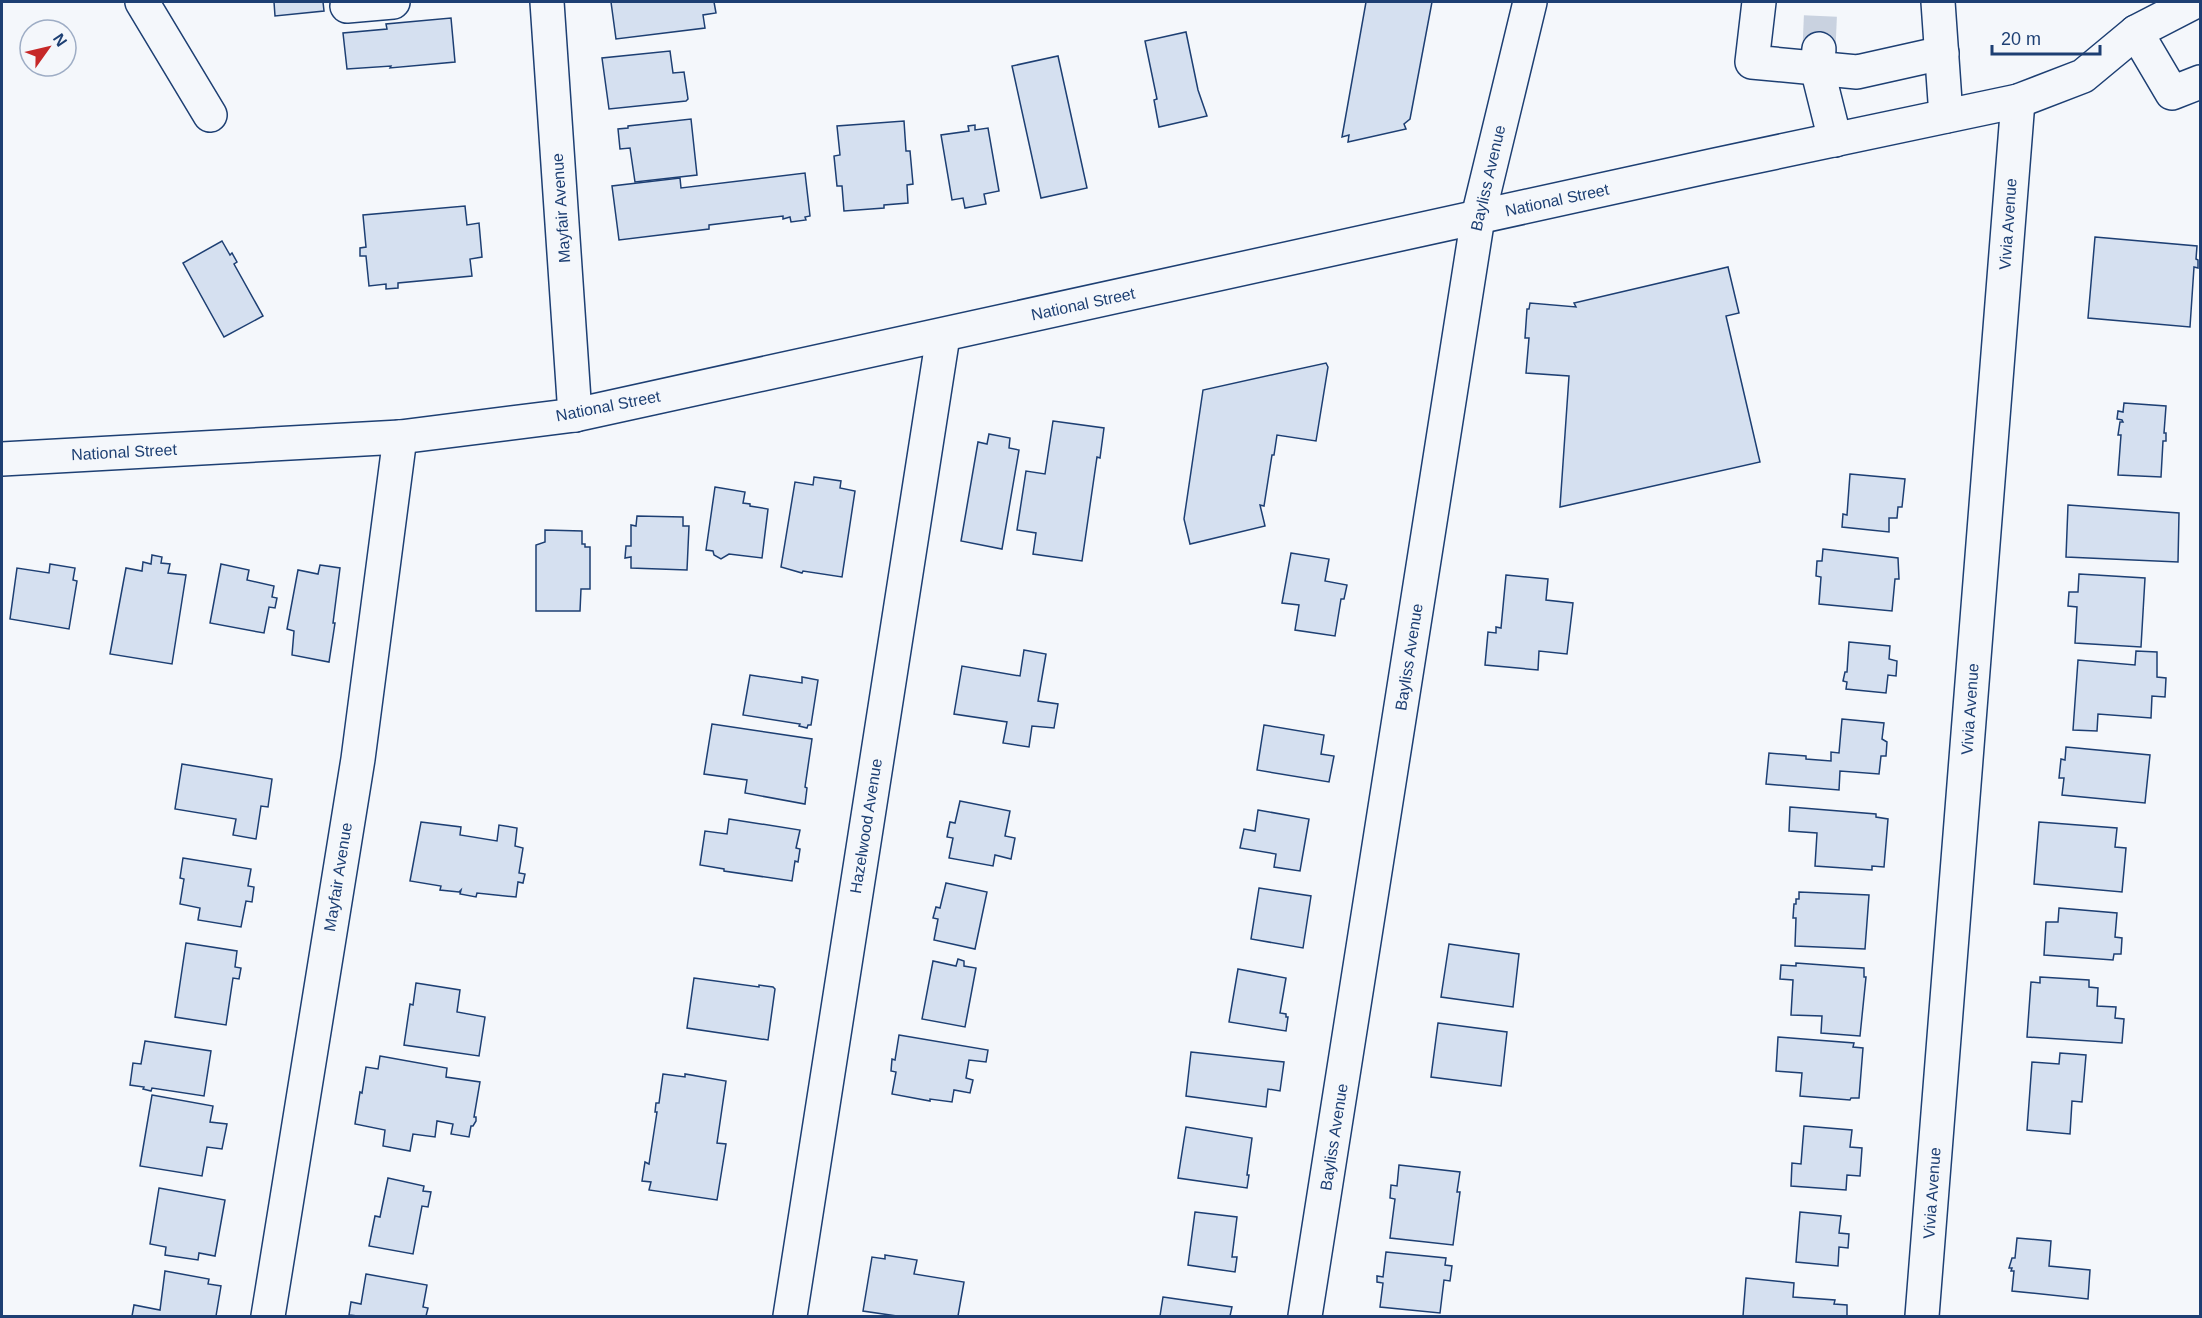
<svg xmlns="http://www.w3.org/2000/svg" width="2202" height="1318" viewBox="0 0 2202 1318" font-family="Arial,sans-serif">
<rect width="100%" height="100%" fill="#f4f7fb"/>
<g fill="#d5e0f0" stroke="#1d3f73" stroke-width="1.5">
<path d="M274,2H323L324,11L275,16Z"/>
<path d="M611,2H714L716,13L703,15L705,28L616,39Z"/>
<path d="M1366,2H1432L1410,119L1404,124L1406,129L1348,142L1349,135L1342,137Z"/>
<path d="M451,18L455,62L390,68L391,66L347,69L343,33L387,29L386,24Z"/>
<path d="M1186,32L1198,90L1207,116L1159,127L1154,100L1157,99L1145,41Z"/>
<path d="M670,51L673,73L684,72L688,99L686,101L609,109L602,58Z"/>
<path d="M1058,56L1087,188L1041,198L1012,66Z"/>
<path d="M691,119L697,175L635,182L630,148L620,149L618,129L628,128V126Z"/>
<path d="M904,121L906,151H910L913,184L907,185L908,203L884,205V208L844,211L842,186H837L834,156L840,155L837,126Z"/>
<path d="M975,125V130L988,128L999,191L984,194L986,204L965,208L963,198L952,200L941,135L969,131L968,126Z"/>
<path d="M805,173L810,216L805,217L806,220L791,222L790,217L783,219V216L709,225V229L619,240L612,186L680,178L681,188Z"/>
<path d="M465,206L467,225L479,223L482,257L470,259L472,276L398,283V288L386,289V284L369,286L366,256H360V248L366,247L363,215Z"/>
<path d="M2095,237L2197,246L2196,259L2198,260V268L2194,267L2190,327L2088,318Z"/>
<path d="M222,241L230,255L232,253L237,262L234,264L263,316L224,337L183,263Z"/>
<path d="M1728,267L1739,313L1726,316L1760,462L1560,507L1569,376L1526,373L1529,338H1525L1527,309H1529L1530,303L1576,307L1574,303Z"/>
<path d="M1326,363L1328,367L1316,441L1277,435L1274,455H1272L1264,506L1260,505L1265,526L1190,544L1184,519L1203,390Z"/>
<path d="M2124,403L2166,406L2164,433H2166V441H2163L2161,477L2118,475L2121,435H2118L2120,422H2123L2122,420L2117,419L2118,411L2123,412Z"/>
<path d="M1053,421L1104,428L1100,458L1097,457L1082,561L1033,554L1036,533L1017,530L1026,471L1045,474Z"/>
<path d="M989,434L1010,438L1009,448L1019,450L1002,549L961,541L978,442L987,444Z"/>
<path d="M1850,474L1905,479L1902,507H1898L1897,518H1889V532L1842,527L1843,514L1847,515Z"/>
<path d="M814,477L841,481L840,488L855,491L842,577L803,571L802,573L781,567L795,482L813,485Z"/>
<path d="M715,487L745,492L743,503L750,504V506L768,509L762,558L729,554L721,559L714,555L713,551L706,550Z"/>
<path d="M2068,505L2179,513L2178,562L2066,557Z"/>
<path d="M637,516L683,517V526H689L687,570L631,568V557L625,558L626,546H631V525L636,526Z"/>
<path d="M545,530L582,531V544H585V547H590V589H581L580,611H536V545L545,542Z"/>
<path d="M1823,549L1898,558L1899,579H1895L1892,611L1819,604L1821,577L1816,576L1817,561H1822Z"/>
<path d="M1291,553L1329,559L1325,581L1347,585L1344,599H1341L1335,636L1295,630L1299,605L1282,603Z"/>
<path d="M152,555L162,557L161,563L170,564L168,573L186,575L172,664L110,654L126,568L142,571L143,562L151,564Z"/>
<path d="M50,564L75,568L73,580L77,581L69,629L10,619L17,568L49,573Z"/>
<path d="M221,564L249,570L247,580L274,586L272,597L277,598L275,608L269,607L264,633L210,623Z"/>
<path d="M320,565L340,568L333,623H335L329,662L292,655L294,631L287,629L298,570L318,574Z"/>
<path d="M2079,574L2145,578L2141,647L2075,643L2077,607L2068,606L2069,592H2078Z"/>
<path d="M1506,575L1548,579L1546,600L1573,603L1567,654L1539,651L1538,670L1485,665L1488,632L1496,633V627L1501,628Z"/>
<path d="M1849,642L1890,646L1889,659L1897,661L1896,676L1888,675L1886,693L1846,689L1847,682L1843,681L1845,672H1847Z"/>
<path d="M1024,650L1046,654L1038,701L1058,704L1054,728L1032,726L1029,747L1003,743L1007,722L954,714L962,666L1020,676Z"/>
<path d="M2136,651L2157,652V677L2166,678L2165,697L2152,696L2151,718L2098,714L2097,731L2073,730L2078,660L2135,665Z"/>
<path d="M750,675L802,683V677L818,680L811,725H808L807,728L799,726L800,724L743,715Z"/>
<path d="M1842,719L1884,723L1882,739L1887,742L1886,756H1881L1879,774L1840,771L1839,790L1766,784L1769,753L1806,756V759L1831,761V752L1839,753Z"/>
<path d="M712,724L812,739L805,787L807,788L805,804L745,793L747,780L704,774Z"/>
<path d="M1264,725L1324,735L1321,754L1334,756L1329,782L1257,770Z"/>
<path d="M2066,747L2150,755L2145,803L2062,795L2064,778H2059L2061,759L2065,760Z"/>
<path d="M182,764L272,779L268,807L261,806L256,839L233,835L236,819L175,809Z"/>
<path d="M960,801L1010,811L1005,836L1015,838L1011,859L995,855L993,866L949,858L953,838L947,837L950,822L955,823Z"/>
<path d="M1790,807L1876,814V817L1888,819L1884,867L1872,866V870L1815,866L1817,833L1789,831Z"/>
<path d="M1258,810L1309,819L1300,871L1274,867L1276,854L1240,848L1244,829L1255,831Z"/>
<path d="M729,819L800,830L796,848L800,849L798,862L795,861L792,881L724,871V869L700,865L705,831L727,834Z"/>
<path d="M421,822L461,827L460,835L497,841L499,825L517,828L515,846L523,848L519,873L525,874L523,883L518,882L516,897L477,893L476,897L460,894L461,890L459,892L440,890L441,886L410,881Z"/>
<path d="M2039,822L2117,828L2115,847L2126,848L2122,892L2034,884Z"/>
<path d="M183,858L251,869L248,886L254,887L252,902L246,901L241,927L198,920L200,908L180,904L184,879L180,878Z"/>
<path d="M946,883L987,892L975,949L934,940L938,919L933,918L936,907L940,908Z"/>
<path d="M1259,888L1311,896L1303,948L1251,939Z"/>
<path d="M1799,892L1869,895L1865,949L1795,946L1796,918H1793L1794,904H1796V899H1799Z"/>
<path d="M2059,908L2117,913L2115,937L2122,938L2121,954H2114L2113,960L2044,955L2046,922H2058Z"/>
<path d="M186,943L237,951L235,967L241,968L239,979L233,978L226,1025L175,1017Z"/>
<path d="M1449,944L1519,954L1513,1007L1441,997Z"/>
<path d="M958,959L964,961V966L976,968L965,1027L922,1019L933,961L956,966Z"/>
<path d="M1796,963L1864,968V977H1866L1860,1036L1821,1033L1822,1016L1791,1015L1793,980L1780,979L1781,965L1796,966Z"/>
<path d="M1238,969L1286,978L1280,1013L1286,1014V1017H1288L1286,1031L1229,1022Z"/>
<path d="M2040,977L2089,980V987L2098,988L2097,1006L2116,1007L2115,1018L2124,1019L2122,1043L2027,1037L2031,982L2040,983Z"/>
<path d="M694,978L759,987V985L773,987L775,989L768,1040L687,1028Z"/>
<path d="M416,983L460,990L457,1012L485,1017L479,1056L404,1045L410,1004L413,1005Z"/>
<path d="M1438,1023L1507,1032L1501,1086L1431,1077Z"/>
<path d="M899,1035L988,1050L986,1062L969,1060L966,1078L973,1080L970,1093L954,1090L952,1102L930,1099V1101L892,1094L896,1072L891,1071L892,1059L895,1060Z"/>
<path d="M1778,1037L1854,1043L1853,1047L1863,1048L1859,1098H1851L1850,1100L1800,1096L1802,1073L1776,1071Z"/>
<path d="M145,1041L211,1051L204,1096L152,1088L151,1091L143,1089L144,1087L130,1085L133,1063L141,1064Z"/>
<path d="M1191,1052L1284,1062L1280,1091L1268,1089L1266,1107L1186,1096Z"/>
<path d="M2060,1053L2086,1055L2082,1102L2072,1101L2070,1134L2027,1130L2032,1062L2059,1064Z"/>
<path d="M380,1056L447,1068L446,1077L480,1082L474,1117H476V1121L473,1126H471L469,1137L451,1134L453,1124L437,1121L435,1137L413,1134L410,1151L383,1146L385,1130L355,1124L360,1092L362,1093L366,1067L378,1069Z"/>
<path d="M663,1074L685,1077V1074L726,1081L717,1143L726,1144L717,1200L649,1190L651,1182L642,1181L645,1162L649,1164L657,1112H655L656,1103H659Z"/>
<path d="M152,1095L213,1106L210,1122L227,1124L222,1149L207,1147L202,1176L140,1166Z"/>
<path d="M1804,1126L1852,1130L1850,1147L1862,1148L1860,1176L1847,1175L1846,1190L1791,1186L1792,1163L1801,1164Z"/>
<path d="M1186,1127L1252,1138L1247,1175H1249L1247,1188L1178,1178Z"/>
<path d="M1399,1165L1460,1172L1457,1192H1460L1453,1245L1390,1238L1395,1199L1390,1198L1391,1185L1397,1186Z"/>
<path d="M388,1178L424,1186L423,1191L431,1192L428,1207L422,1206L413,1254L369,1246L375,1216L380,1217Z"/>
<path d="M159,1188L225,1200L215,1256L199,1253L198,1260L165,1255L166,1247L150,1244Z"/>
<path d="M1195,1212L1237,1217L1232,1257H1237L1235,1272L1188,1265Z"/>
<path d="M1800,1212L1841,1216L1839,1233L1849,1234L1848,1248L1839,1247L1838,1266L1796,1262Z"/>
<path d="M2017,1238L2051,1241L2049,1266L2090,1270L2088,1299L2012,1291L2014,1271H2011L2012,1268H2009L2012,1258H2015Z"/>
<path d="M1386,1252L1446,1258L1445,1265L1452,1266L1450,1281L1444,1280L1440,1313L1380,1307L1383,1283L1377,1282V1276L1383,1277Z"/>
<path d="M885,1255L917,1260L914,1274L964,1282L958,1316H897L863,1311L872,1257L885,1259Z"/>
<path d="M165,1271L209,1279L208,1284L221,1286L216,1316H132L134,1305L160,1310Z"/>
<path d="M366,1274L427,1285L423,1307L428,1308L426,1316H358L349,1315L351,1302L361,1304Z"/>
<path d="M1746,1278L1794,1283L1793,1297L1835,1300L1834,1304L1847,1305V1316H1743Z"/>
<path d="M1163,1297L1232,1307L1230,1316H1160Z"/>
</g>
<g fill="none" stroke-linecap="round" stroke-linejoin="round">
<path stroke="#c9d2e0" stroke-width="33" stroke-dasharray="33 16" stroke-linecap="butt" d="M1819,49L1821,2"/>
<g stroke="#1d3f73" stroke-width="36">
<g id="minor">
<path d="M142,2L210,115"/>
<path d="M547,2L575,415"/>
<path d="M1759,2L1752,62L1857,72L1942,53"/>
<path d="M1938,2L1946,116"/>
<path d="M347,6L393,2"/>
<path d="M2136,32L2172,93L2200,82"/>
<path d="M1819,49L1817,68L1835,140"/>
<path d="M268,1316L358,759L400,437"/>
<path d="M790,1316L943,336"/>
<path d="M1305,1316L1478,217L1530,2"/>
<path d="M1922,1316L2018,101"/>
</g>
</g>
<g stroke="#1d3f73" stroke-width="36">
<path id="major" d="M2,459L400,437L575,415L1715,165L2018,101L2083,76L2136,32L2194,2"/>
</g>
<use href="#minor" stroke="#f4f7fb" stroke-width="33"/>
<use href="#major" stroke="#f4f7fb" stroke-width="33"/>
</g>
<g text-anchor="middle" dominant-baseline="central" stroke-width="4.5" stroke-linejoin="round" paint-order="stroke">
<g font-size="16" fill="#1d3f73" stroke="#f4f7fb">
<text transform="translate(1488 178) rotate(-77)">Bayliss Avenue</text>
<text transform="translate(1557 200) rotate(-12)">National Street</text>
<text transform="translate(561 208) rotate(-94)">Mayfair Avenue</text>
<text transform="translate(2008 224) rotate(-86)">Vivia Avenue</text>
<text transform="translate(1083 304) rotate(-12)">National Street</text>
<text transform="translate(608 406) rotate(-11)">National Street</text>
<text transform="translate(124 452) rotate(-3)">National Street</text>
<text transform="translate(1409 657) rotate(-81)">Bayliss Avenue</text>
<text transform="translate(1970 709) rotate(-86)">Vivia Avenue</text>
<text transform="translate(866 826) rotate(-81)">Hazelwood Avenue</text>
<text transform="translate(338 877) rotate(-81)">Mayfair Avenue</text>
<text transform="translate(1334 1137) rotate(-81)">Bayliss Avenue</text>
<text transform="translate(1932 1193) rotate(-86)">Vivia Avenue</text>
</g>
</g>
<rect width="2202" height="1318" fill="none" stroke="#1d3f73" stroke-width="6"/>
<g transform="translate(48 48) rotate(56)"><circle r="28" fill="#f4f7fb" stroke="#9eadc5" stroke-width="1.5"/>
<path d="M0-4.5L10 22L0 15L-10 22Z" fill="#c62828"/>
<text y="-9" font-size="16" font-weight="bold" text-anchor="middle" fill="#1d3f73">N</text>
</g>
<path d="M1992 45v9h108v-9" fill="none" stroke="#1d3f73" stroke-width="3"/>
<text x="2001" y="45" font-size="18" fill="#1d3f73" stroke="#f4f7fb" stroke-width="4.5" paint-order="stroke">20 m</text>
</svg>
